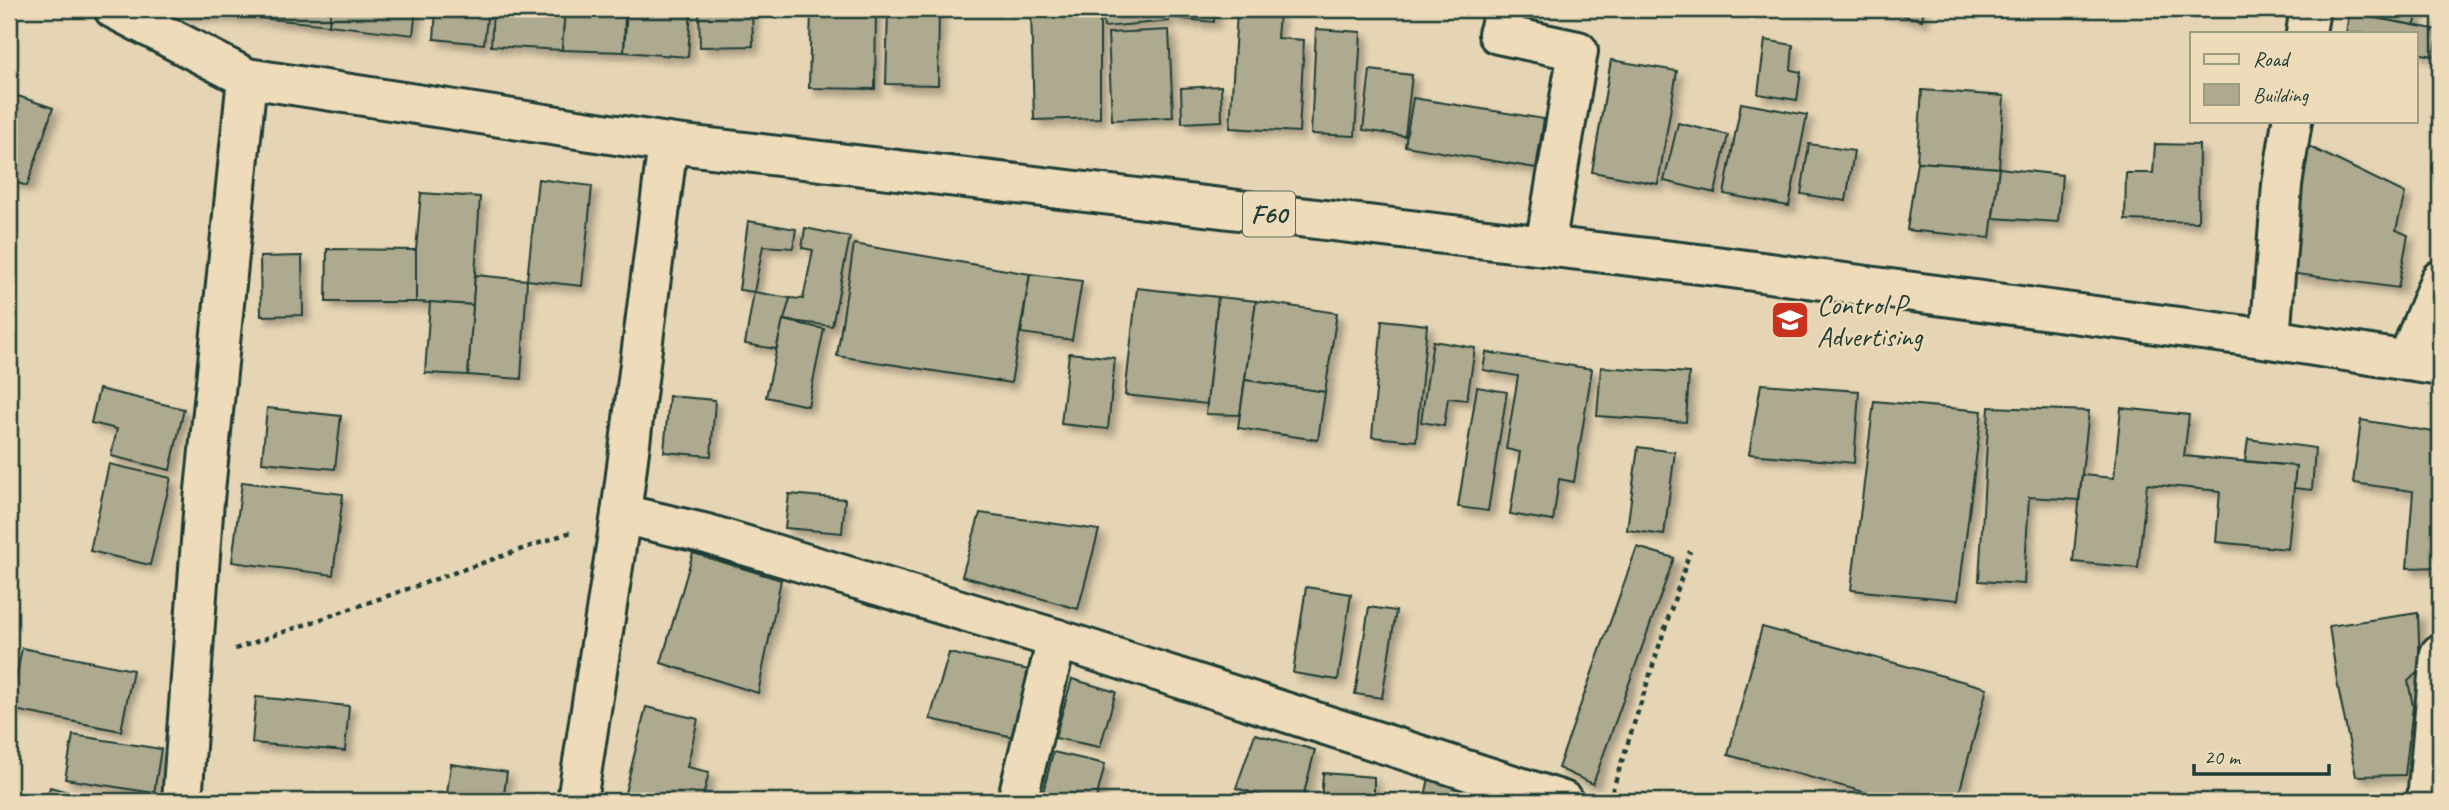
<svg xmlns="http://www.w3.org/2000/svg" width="2449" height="810" viewBox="0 0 2449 810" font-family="Caveat,sans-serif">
<defs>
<filter id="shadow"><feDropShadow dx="6" dy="6" stdDeviation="3.5" flood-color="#0004"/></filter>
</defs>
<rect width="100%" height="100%" fill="#e5d5b4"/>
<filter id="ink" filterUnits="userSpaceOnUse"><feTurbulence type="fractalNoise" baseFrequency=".0143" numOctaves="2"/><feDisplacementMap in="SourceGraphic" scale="14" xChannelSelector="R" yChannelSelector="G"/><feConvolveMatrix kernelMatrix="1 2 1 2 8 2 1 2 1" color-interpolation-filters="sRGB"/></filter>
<g filter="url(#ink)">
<g fill="#aeaa90" stroke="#1f3d34" stroke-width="2" filter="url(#shadow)">
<path d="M179,9H240V17L179,14Z"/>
<path d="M240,9H331L329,25L240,16Z"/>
<path d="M331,9H416L413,35L329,25Z"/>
<path d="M436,9H488L484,44L434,39Z"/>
<path d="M493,9H565L562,50L491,46Z"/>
<path d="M565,9H625L624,52L562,50Z"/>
<path d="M627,9H691L688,57L624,52Z"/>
<path d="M699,9H752L753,46L700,47Z"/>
<path d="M811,9H876L875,89L809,88Z"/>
<path d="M888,9H939L938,85L886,84Z"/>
<path d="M1031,9H1100V118L1034,120Z"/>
<path d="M1102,9H1167L1169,21L1104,27Z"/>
<path d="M1174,9H1215L1214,22L1173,18Z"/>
<path d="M1877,9H1924L1922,20Z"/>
<path d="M2365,9H2418L2415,25L2364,16Z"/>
<path d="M1237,11L1279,14L1277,38L1304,40L1299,132L1230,128Z"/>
<path d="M2349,13L2439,30L2434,56L2416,53V33H2346Z"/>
<path d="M1316,29L1361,32L1355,136L1311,134Z"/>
<path d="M1169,30L1173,117L1112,120L1108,33Z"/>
<path d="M1765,40L1793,45L1791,70L1801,72L1797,100L1758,94Z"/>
<path d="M1611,60L1677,71L1658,184L1592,172Z"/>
<path d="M1370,70L1412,75L1405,136L1363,130Z"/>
<path d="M1221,86L1222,121L1182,123L1181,88Z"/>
<path d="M1922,90L2004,96L1999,168L1917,162Z"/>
<path d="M9,93L53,108L27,186L9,180Z"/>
<path d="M1413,98L1544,119L1536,168L1405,146Z"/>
<path d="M1741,103L1807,115L1789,206L1724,194Z"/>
<path d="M1678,123L1728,135L1715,193L1664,181Z"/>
<path d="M1809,144L1854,151L1846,201L1801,194Z"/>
<path d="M2155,144L2199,145L2198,222L2125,220L2126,173H2153Z"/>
<path d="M2308,146L2405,193L2396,230L2408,235L2398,288L2290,273Z"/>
<path d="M1917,162L1999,168L1990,238L1907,230Z"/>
<path d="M1999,168L2062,175L2058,222L1993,218Z"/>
<path d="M538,179L592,186L582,286L527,280Z"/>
<path d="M421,193L480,197L473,305L416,302V250Z"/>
<path d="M748,221L796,229L793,248L763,246L754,292L739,290Z"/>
<path d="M805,228L850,237L832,326L783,320L790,298L803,299L813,250L802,248Z"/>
<path d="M854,244L1030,274L1011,383L837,356Z"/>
<path d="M327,249L416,250V302H326Z"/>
<path d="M302,256L303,315L261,316L260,257Z"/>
<path d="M1030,274L1082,281L1072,340L1021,333Z"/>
<path d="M475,275L527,280L521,379L468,375Z"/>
<path d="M1137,288L1218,297L1207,404L1125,395Z"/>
<path d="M754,292L790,298L776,349L745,344Z"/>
<path d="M1218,297L1256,301L1240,415L1206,414Z"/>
<path d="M1256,301L1337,313L1325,392L1245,380Z"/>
<path d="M430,302L473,305L468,375L425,373Z"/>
<path d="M783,320L824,329L808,406L766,397Z"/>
<path d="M1382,320L1427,325L1416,441L1372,437Z"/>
<path d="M1433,341L1475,348L1467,400L1448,398L1444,426L1421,422Z"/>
<path d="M1486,352L1592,369L1574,482L1559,479L1553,521L1510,514L1520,452L1506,449L1518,376L1483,370Z"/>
<path d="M1069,353L1115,358L1108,429L1061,424Z"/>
<path d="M1601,367L1689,373L1686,422L1597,416Z"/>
<path d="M1245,380L1325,392L1318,440L1238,428Z"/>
<path d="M1761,384L1859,391L1854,463L1749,454Z"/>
<path d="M1477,387L1507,392L1488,511L1458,507Z"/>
<path d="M99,389L184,409L170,470L111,456L117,429L91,423Z"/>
<path d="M669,396L715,400L711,456L664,452Z"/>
<path d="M1874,401L1982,411L1958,600L1851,590Z"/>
<path d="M1989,407L2089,411L2079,500L2029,497L2024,584L1979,581Z"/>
<path d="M267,408L341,416L335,469L262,462Z"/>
<path d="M2121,408L2189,415L2184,456L2296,466L2288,549L2216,542L2220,491L2147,484L2138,568L2073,562L2082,475L2114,478Z"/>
<path d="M2361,420L2440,433V567L2407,568L2413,491L2353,483Z"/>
<path d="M2248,439L2315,448L2312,490L2294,488L2296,466L2245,461Z"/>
<path d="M1638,447L1675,452L1664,535L1627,530Z"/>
<path d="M109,464L171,478L150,565L90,551Z"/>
<path d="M242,482L343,494L333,575L232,562Z"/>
<path d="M789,494L845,499L842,533L785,528Z"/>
<path d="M980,513L1099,530L1078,609L962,576Z"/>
<path d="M1637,547L1674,558L1593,784L1558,768Z"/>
<path d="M693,553L781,580L758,693L661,663Z"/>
<path d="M1306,587L1351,594L1338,680L1293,673Z"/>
<path d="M1369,607L1396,611L1382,698L1355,694Z"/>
<path d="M2418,613L2420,670L2408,681L2413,706L2405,775L2356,776L2338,687L2329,626Z"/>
<path d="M1762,627L1987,688L1957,801H1897L1728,755Z"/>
<path d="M22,648L133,670L121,731L10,709Z"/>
<path d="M949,653L1029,670L1014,737L930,719Z"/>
<path d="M1072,679L1116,692L1100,747L1055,738Z"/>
<path d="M256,697L349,706L345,751L252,743Z"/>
<path d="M646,707L698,719L687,767L709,772L702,801H623Z"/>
<path d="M1255,734L1315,750L1302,801H1281L1236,788Z"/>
<path d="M73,735L161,749L154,793L65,779Z"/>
<path d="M1053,752L1105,764L1096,800L1103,801H1041Z"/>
<path d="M451,764L507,772L503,801H446Z"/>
<path d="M1323,773L1374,777V801H1321Z"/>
<path d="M1429,778L1475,787L1473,801H1424Z"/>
<path d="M50,787L99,801H46Z"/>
<path d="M2338,796L2375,801H2338Z"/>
</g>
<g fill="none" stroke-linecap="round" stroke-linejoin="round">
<g stroke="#1f3d34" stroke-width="44">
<g id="street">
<path d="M1506,9L1498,34L1578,51L1545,246"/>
<path d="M2306,33L2310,9"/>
<path d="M2270,339L2282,185L2292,121"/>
<path d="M2407,361L2440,280"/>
<path d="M621,514L707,534L1057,639L1563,801"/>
<path d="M182,801L204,500L247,78"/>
<path d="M577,801L621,514L668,143"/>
<path d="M1017,801L1057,639"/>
<path d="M2427,801L2440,654"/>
</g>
</g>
<g stroke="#1f3d34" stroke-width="44">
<path id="primary" d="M114,9L247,78L668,143L1716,266L2270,339L2440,366"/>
</g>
<g stroke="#1f3d34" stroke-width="4.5" stroke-dasharray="5 5" stroke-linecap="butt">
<path d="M235,649L574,531"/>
<path d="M1609,801L1690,551"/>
</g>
<use href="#street" stroke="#eddbb9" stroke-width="38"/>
<use href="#primary" stroke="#eddbb9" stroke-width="38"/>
</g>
</g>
<defs>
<g id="school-square" transform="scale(2.0125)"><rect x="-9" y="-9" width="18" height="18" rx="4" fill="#c8321e" stroke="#eddbb9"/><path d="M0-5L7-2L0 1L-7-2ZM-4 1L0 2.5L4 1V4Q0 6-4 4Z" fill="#fff"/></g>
</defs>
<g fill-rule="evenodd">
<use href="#school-square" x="1790" y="320"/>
</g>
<g text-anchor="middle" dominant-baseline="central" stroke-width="5" stroke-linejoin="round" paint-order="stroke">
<rect fill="#eddbb9" stroke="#5d6c5c" stroke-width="2" x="1243" y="191.5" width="52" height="45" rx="5"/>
<g font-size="26" font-weight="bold" fill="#1f3d34">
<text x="1269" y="214">F60</text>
</g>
<g font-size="28" fill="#1f3d34" stroke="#eddbb9" text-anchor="start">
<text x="1817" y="304">Control P<tspan x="1817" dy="32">Advertising</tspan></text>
</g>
</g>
<rect width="2449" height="810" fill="none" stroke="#eddbb9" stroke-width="35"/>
<rect x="18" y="18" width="2414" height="775" fill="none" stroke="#1f3d34" stroke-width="2.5" filter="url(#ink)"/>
<rect x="2190" y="32" width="228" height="91" fill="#eddbb9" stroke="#9b9c84" stroke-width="2"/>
<rect x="2204" y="54" width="35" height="10" fill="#eddbb9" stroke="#9b9c84" stroke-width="2"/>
<text x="2253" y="66" font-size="21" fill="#1f3d34">Road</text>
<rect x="2204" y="84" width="35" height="21" fill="#aeaa90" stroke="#9b9c84" stroke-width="2"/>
<text x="2253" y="102" font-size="21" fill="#1f3d34">Building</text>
<path d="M2194 764v10h135v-10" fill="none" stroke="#1f3d34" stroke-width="3.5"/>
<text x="2204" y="764" font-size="21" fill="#1f3d34" stroke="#eddbb9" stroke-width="5" paint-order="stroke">20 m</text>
</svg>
